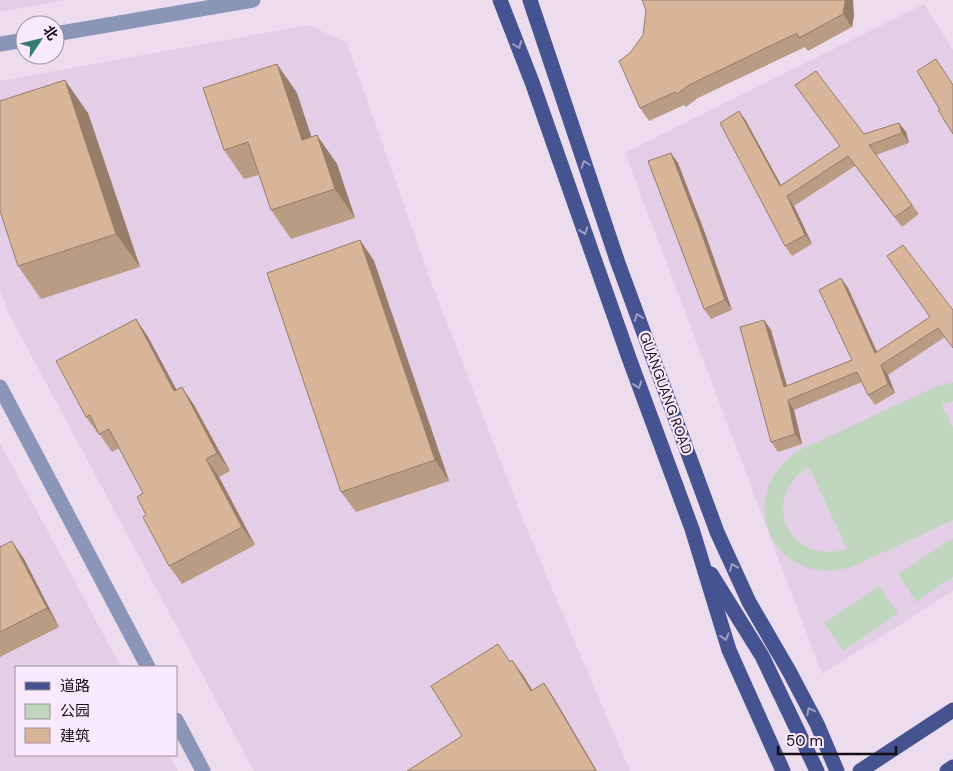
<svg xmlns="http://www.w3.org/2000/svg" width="953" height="771" viewBox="0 0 953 771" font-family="'DM Sans','Noto Sans SC',sans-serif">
<rect width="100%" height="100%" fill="#ecdcee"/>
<g fill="#e4cee7">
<path d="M0,0H67L0,12Z"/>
<path d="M924,4L953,50V591L822,674L625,153Z"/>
<path d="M309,25L347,43L430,279L528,532L630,771H254L8,312L0,289V81Z"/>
<path d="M0,443L121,667H16V755H169L178,771H0Z"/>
</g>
<g fill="#c0d6be" fill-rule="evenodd">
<path d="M953,382V401L942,405L953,428V520L854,566C775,593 728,495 800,450L935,387ZM808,467H809L847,549C790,567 758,499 808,467Z"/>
<path d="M953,538V577L916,602L898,574Z"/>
<path d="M879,586L898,614L843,651L824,623Z"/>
</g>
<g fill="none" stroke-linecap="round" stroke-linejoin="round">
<g stroke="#8a95b8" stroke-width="15">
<path d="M55,34L253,0"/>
<path d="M0,44L25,40"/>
<path d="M0,387L148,667"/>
<path d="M176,720L203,771"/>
</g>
<g stroke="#455490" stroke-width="15">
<path d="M500,0L532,82L629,358L692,529L729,650L783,771"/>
<path d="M530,0L618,263L717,532L749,602L789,671L817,724L837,771"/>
<path d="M711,574L762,656L817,771"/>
<path d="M860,771L953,710"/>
<path d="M947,771L953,767"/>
</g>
</g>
<g fill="#ba9b83">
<path d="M642,0L854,15L852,27L808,51L805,47L698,98L686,107L684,105L649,121L640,108L630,53L643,35L646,10Z"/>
<path d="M277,64L297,93L311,137L337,164L355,218L291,239L271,210L259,175L244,179L224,150Z"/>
<path d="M739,111L746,121L781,185L864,134L899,123L906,132L909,143L876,155L919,214L902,227L855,166L794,206L812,244L792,256L785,246Z"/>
<path d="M88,113L140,267L41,299L18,266Z"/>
<path d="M678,163L706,236L732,310L711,319L704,309Z"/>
<path d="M360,240L374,261L449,481L356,512L341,492Z"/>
<path d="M887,256L945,337L888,375L895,393L875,405L868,395L862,382L794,410L802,444L778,452L771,442L764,320L771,330L787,386L852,360L841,278L848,288L877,352L930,317Z"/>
<path d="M136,319L148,337L176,389L194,405L230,471L219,477L255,545L182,584L169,566L146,515L143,493L119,448L112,452L100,435H99L86,417Z"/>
<path d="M0,545L1,547L24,559L59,627L0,657Z"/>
</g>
<g fill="#977e6a">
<path d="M845,0H853L854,15L852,27L843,14Z"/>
<path d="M277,64L297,93L322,169L302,140Z"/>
<path d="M65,80L88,113L140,267L116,234Z"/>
<path d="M739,111L746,121L787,196L780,186Z"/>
<path d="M899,123L906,132L909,143L902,133Z"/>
<path d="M317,135L337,164L355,218L335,189Z"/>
<path d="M671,153L678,163L706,236L732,310L725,300Z"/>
<path d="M787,196L794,206L812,244L805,235Z"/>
<path d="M360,240L374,261L449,481L435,460Z"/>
<path d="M841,278L848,288L882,363L875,353Z"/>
<path d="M136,319L148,337L187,409L174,391Z"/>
<path d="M764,320L771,330L790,397L784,387Z"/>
<path d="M881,365L888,375L895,393L888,384Z"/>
<path d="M182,387L194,405L230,471L217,453Z"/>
<path d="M788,400L794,410L802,444L795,434Z"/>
<path d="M206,459L219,477L255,545L242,527Z"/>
<path d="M12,541L24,559L59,627L47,608Z"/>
<path d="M512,660L523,675L542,706L531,691Z"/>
<path d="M544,683L554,698L597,771H596Z"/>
</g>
<g fill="#d8b498" stroke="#977e6a">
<path d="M642,0H845V2L843,14L799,38L797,33L689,85L677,94L675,92L640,108L619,61L630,53L643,35L646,10Z"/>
<path d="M936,59L953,85V134L938,110H940L917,71Z"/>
<path d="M277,64L302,140L317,135L335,189L271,210L248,142L224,150L203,88Z"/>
<path d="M816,71L864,134L899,123L902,133L869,145L912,205L895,217L848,156L787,196L805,235L785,246L720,123L739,111L780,186L840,146L795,85Z"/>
<path d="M65,80L116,234L18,266L0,211V101Z"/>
<path d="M671,153L699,226L725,300L704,309L648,161Z"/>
<path d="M360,240L435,460L341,492L267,273Z"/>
<path d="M903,245L953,310V348L938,328L881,365L888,384L868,395L857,372L788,400L795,434L771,442L740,327L764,320L784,387L852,360L819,290L841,278L875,353L930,317L887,256Z"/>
<path d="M136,319L174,391L182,387L217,453L206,459L242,527L169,566L143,517L146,515L137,497L143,493L109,429L99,434L90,415L86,417L56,361Z"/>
<path d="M12,541L47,608L0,632V547Z"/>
<path d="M498,644L510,662L512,660L531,691L544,683L596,771H407L462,736L431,686Z"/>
</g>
<defs><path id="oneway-chevron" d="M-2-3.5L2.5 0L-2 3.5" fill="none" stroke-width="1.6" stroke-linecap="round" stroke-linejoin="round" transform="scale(1.25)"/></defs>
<g stroke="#9f9ec6">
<use href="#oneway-chevron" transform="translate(518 45) rotate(69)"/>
<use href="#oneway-chevron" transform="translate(585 164) rotate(-108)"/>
<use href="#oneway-chevron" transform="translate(584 231) rotate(71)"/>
<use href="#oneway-chevron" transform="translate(638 317) rotate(-110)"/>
<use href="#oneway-chevron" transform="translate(638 385) rotate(70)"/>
<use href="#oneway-chevron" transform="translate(733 567) rotate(-114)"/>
<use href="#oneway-chevron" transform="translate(725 637) rotate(73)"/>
<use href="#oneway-chevron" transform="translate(810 711) rotate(-117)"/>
</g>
<g text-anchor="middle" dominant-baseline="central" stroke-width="4.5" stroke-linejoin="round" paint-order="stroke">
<g font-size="14" fill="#151016" stroke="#f9e9fc">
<text transform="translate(666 393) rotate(70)">GUANGUANG ROAD</text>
</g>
</g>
<rect x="15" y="666" width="162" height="90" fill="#f9e9fc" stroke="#9e92a0"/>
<rect x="25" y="682" width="25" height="8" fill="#455490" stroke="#9e92a0"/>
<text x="60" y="691" font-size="15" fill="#151016">道路</text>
<rect x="25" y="704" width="25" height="15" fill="#c0d6be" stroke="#9e92a0"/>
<text x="60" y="716" font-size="15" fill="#151016">公园</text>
<rect x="25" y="728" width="25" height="15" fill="#d8b498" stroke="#9e92a0"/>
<text x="60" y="741" font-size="15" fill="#151016">建筑</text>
<g transform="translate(40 40) rotate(55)"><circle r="24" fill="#f9e9fc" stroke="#9e92a0"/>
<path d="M0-4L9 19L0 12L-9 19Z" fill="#357b71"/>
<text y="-8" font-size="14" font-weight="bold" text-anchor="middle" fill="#151016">北</text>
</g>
<path d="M778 746v8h118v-8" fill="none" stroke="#151016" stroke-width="2.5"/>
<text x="786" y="746" font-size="15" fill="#151016" stroke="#f9e9fc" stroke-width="4" paint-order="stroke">50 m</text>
</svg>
